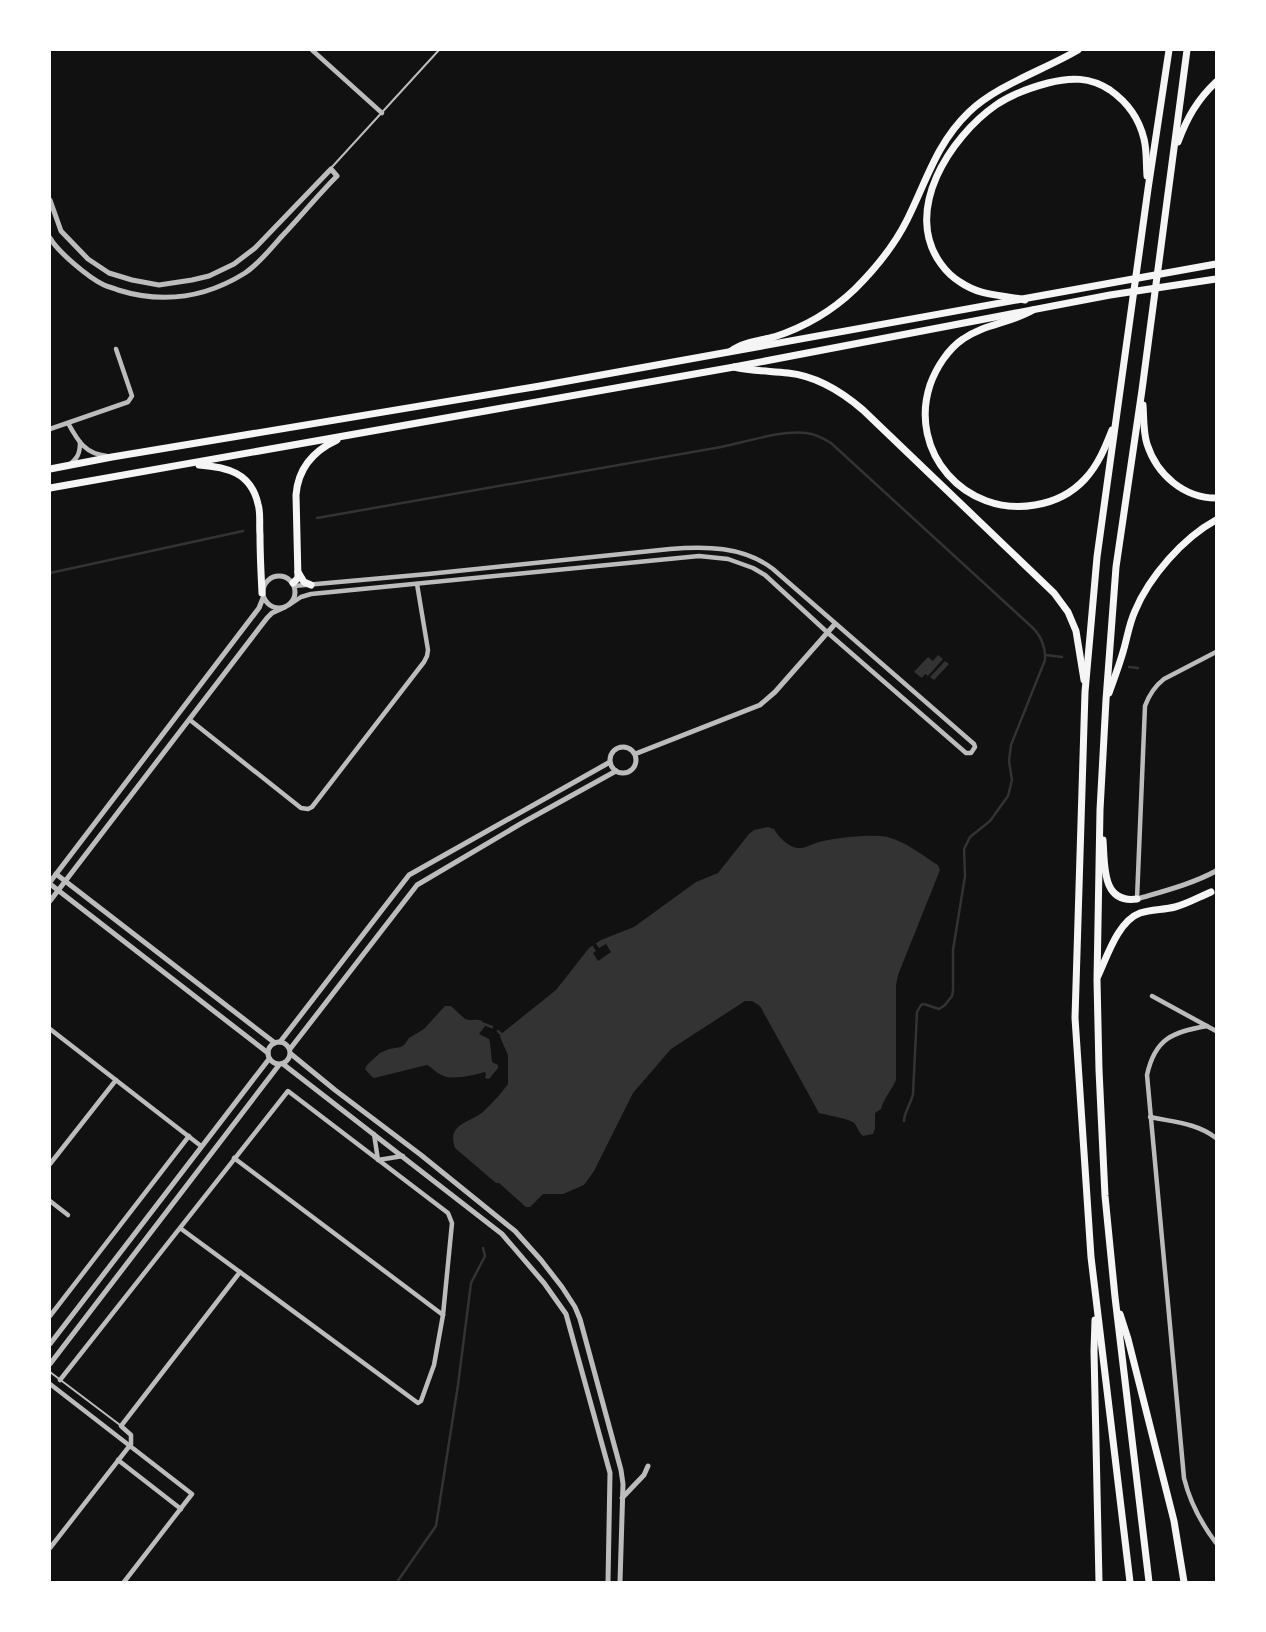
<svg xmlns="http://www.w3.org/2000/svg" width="1266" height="1632" viewBox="0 0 1266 1632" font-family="Arial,sans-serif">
<rect width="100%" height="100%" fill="#111"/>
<g fill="#333">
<path d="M938,655L943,659L928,676L925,674L922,678L914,672L928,657L933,661Z"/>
<path d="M945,661L949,664L934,680L930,677Z"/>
<path d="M768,827L774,829C778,836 787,846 797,848C804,849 812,844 819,842C834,838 865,835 880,836C902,838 920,854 938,865L940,870L898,975L896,985V1080C891,1091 884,1098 881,1109L875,1113V1129L873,1134L863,1136C858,1132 858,1127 854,1123C850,1119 826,1115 819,1113L760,1006L752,1001H745L671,1049L633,1093L594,1171L584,1185L563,1194H543L530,1207H526L499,1183H496L455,1148C446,1123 471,1123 484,1111C492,1103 501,1094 508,1084V1055L500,1037L501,1034L556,990L589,948L601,940L634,927L696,882L718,873L749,834L754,830Z"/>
<path d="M445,1006H451L465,1019C473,1022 482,1016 485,1026L479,1034L489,1039L490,1042L492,1062L498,1065V1068L489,1079L485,1078L486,1074L485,1072C475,1075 453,1080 444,1076C437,1074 433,1068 427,1065L374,1078L371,1076L365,1069L367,1065L380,1053L389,1049L401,1047L405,1044L409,1038L424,1029Z"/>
</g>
<path fill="#111" d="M594,941L599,948L606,944L611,952L598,961L593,953L596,951L591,943Z"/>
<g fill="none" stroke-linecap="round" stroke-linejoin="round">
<g stroke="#333" stroke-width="2.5">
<path d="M317,518L721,447C745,442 782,430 806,433C815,434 823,438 831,443L1033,628C1041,636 1046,648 1045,660L1011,745L1009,761L1012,780L1008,796L990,821L970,837L964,849L965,876L953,950V990L952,996L945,1005L939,1009L924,1004L921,1005L917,1012L913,1094C911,1104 904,1112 904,1121"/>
<path d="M50,573L243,531"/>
<path d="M1046,655L1062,657"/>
<path d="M1129,667L1138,668"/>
<path d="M484,1024L492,1027"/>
<path d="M498,1031L501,1034"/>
<path d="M397,1582L436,1526L458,1385L471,1283L485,1256L483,1248"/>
</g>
<g stroke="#bcbcbc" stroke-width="2">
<path d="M332,167L439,50"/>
<path d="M50,1372L120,1425"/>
</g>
<g stroke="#bcbcbc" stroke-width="4.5">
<path d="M312,50L382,113"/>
<path d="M68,423C78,441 85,454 107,456"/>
<path d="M50,429L128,402L132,396L116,349"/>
<path d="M69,465C78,458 80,453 80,442"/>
<path d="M289,605L301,597L311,594L699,556L728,559L753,568L765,575L828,633L966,753H971L975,747L974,744L773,569C743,546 705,546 670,549L428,574L294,586"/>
<path d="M190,720L301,808L308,809L312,807L424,662L427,656L428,650L417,584"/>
<path d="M1137,899L1145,706C1149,695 1155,686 1164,679L1216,652"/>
<path d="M1152,996L1216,1031"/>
<path d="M1207,1026C1173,1032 1155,1038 1147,1075L1184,1478C1190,1503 1201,1523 1216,1543"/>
<path d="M50,1029L201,1146"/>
<path d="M1150,1117C1173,1122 1197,1123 1216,1138"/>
<path d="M374,1134L378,1160L403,1156"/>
<path d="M234,1158L443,1315"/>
<path d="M50,1164L116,1080"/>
<path d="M50,1201L68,1215"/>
<path d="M50,1316L189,1136"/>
<path d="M60,1380L288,1091L448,1213L452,1223L443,1315L434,1365L421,1401L418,1403L180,1228"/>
<path d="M50,1384L192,1494L124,1582"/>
<path d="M118,1460L181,1509"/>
<path d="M50,1548L131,1444V1435L121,1426L240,1272"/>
</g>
<g stroke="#bcbcbc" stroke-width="5">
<path d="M50,200L61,231L88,259L109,273L132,280L159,285L192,280L209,276L234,264L255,248L331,169L337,176C318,195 301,216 283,235C271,248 260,263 245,273C205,298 163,304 118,290C114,288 108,287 104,285C89,278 58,252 50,238"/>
<circle cx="279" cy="592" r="16"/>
<circle cx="623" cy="760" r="13"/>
<path d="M635,754L760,705L775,692L835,624"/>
<path d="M56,874L275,1043"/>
<path d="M50,882L259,608L263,598"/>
<path d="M50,884L268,1053"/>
<path d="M1137,899C1164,891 1192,884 1216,871"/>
<path d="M50,901L267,618L272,613L285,607"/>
<circle cx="279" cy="1053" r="11"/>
<path d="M280,1042L409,875L610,762"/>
<path d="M290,1049L417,885L522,823L616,771"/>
<path d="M291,1054L335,1090L421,1155L515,1231L541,1260L562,1287L575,1307L580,1319L621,1470L623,1484L620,1582"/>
<path d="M283,1064L502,1234L544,1283L566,1314L610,1473L608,1582"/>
<path d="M50,1344L269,1059"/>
<path d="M50,1364L279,1065"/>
<path d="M622,1498L644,1475L648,1466"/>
</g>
<g stroke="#f5f5f5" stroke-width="7">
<path d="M199,465C226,467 251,472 258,504C261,513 259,525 260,535C260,554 261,574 262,593"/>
<path d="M50,469L112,457L540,386L1216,264"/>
<path d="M50,488L734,367L1110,295L1216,279"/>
<path d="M298,572L304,582L311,585"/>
<path d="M293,583L298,578L296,495C298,469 313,451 337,440"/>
</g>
<g stroke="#f5f5f5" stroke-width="7">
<path d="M1178,142C1187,118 1197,100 1216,82"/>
<path d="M1025,300C1001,294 982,297 960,282C952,277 946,271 941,264C902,211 950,137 996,105C1012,94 1029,88 1048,83C1071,77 1090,77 1110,90C1127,102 1139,118 1144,139C1147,150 1146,164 1147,176"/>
<path d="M1033,310C1011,323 984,324 963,339C948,349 936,368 930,385C908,452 965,517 1035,505C1054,502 1072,493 1085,479C1098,465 1105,448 1112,430"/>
<path d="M731,351C743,342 759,341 774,337C805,327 831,312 855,289C875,269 894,246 907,220C927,180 936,144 969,112C997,85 1044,70 1078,50"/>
<path d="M734,367C751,371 770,371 788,373C817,376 841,391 863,410L1054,593L1068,612L1076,631L1084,680"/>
<path d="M1143,405C1144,418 1143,431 1147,444C1157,475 1184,498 1216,498"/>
<path d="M1109,693C1114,679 1119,666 1123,652C1127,639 1129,624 1135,611C1149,577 1183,538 1216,520"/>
<path d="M1103,840C1105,864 1101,904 1137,899"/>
<path d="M1098,976C1107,957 1118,921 1140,913C1151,909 1164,910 1175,907C1187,904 1199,897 1211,892"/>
<path d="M1120,1314L1128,1339L1174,1521L1184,1582"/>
<path d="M1095,1320L1094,1351L1099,1582"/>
<path d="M1130,1582L1091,1257L1075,1018L1085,692L1097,557L1148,189L1169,50"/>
<path d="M1149,1582L1115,1297L1105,1196L1099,1070L1097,980L1100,810L1106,700L1116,567L1142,390L1187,50"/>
</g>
</g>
<rect width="1266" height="1632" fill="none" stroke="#ffffff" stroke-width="102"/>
</svg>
